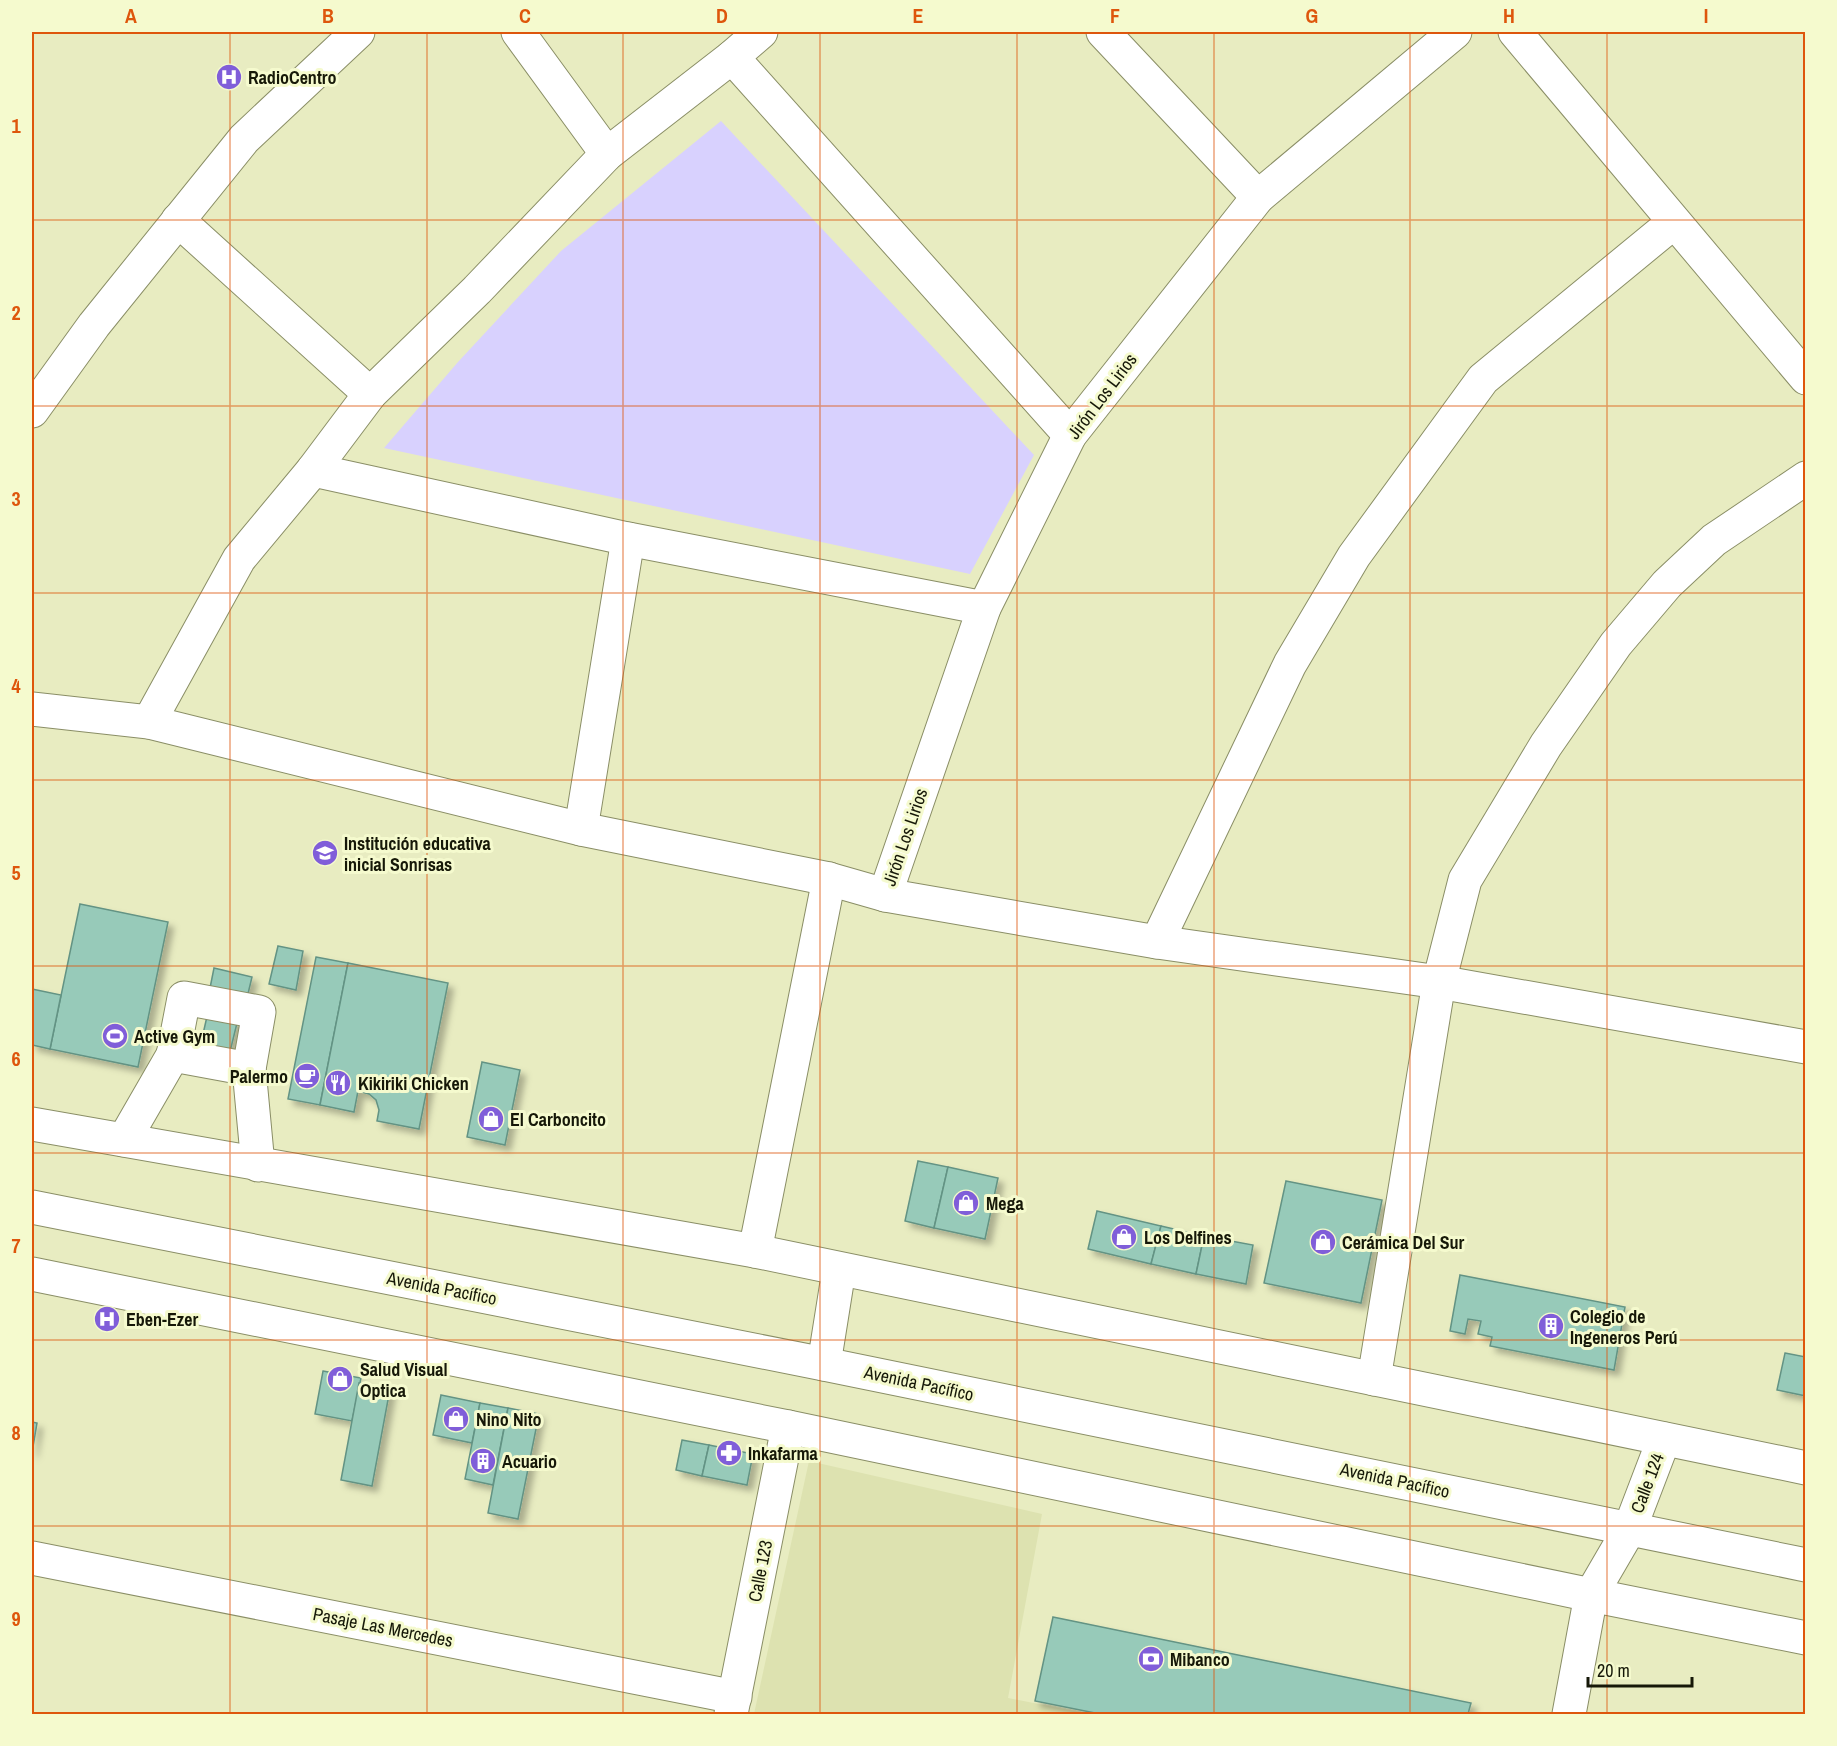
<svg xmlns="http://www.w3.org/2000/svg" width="1837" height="1746" viewBox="0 0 1837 1746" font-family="'Archivo Narrow',sans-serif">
<defs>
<filter id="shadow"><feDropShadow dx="5.5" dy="5.5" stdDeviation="3" flood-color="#0004"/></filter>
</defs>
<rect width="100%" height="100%" fill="#e8ecc1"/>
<path fill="#dde2b0" d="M809,1461L1042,1514L1008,1698L1089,1714H754Z"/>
<path fill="#d8d1fe" d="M721,121L1034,455L970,574L384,448L458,362L561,251Z"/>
<g fill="#97cab9" stroke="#639384" stroke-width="1.5" filter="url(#shadow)">
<path d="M80,904L168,922L138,1067L50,1049Z"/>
<path d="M278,946L303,951L296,990L269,984Z"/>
<path d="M316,957L348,963L320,1105L288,1099Z"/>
<path d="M348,963L448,983L419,1129L377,1121L379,1110L376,1100L369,1094L358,1091L354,1112L320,1105Z"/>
<path d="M214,968L252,977L246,1002L209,993Z"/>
<path d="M32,989L61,995L50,1049L32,1045Z"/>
<path d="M208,1012L238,1019L225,1072L196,1065Z"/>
<path d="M482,1062L520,1070L505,1145L467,1137Z"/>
<path d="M918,1161L948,1167L934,1228L905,1221Z"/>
<path d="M948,1167L998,1178L985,1239L934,1228Z"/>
<path d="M1286,1181L1382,1200L1361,1303L1264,1283Z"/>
<path d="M1097,1211L1161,1226L1151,1264L1088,1249Z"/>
<path d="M1161,1226L1204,1236L1196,1274L1151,1264Z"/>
<path d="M1204,1236L1253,1245L1246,1284L1196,1274Z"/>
<path d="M1460,1275L1625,1307L1614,1370L1490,1346L1492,1337L1478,1334L1481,1321L1468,1319L1465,1334L1450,1331Z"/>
<path d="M1785,1353L1806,1357V1396L1777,1390Z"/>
<path d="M323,1371L361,1378L352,1421L315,1414Z"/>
<path d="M359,1383L390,1389L372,1486L341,1480Z"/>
<path d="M441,1395L480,1403L472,1443L433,1435Z"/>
<path d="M480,1403L508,1408L493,1485L465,1479Z"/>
<path d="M508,1408L539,1414L518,1519L488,1513Z"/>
<path d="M32,1422L37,1423L32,1453Z"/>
<path d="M682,1440L709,1445L702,1476L676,1470Z"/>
<path d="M709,1445L753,1454L747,1485L702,1476Z"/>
<path d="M1053,1617L1471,1703L1468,1714H1100L1035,1701Z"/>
</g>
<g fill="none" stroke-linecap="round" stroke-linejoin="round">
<g stroke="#8a8e66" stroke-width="35">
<g id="minor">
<path d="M518,32L607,154"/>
<path d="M1103,32L1258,197"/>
<path d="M1515,32L1806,378"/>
<path d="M732,57L1070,435"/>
<path d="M178,220L370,394"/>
<path d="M32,411L94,325L244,139L358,32"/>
<path d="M313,470L628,539L984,608"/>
<path d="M32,709L149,722L581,829L829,879L885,895L1157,942L1439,982L1806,1047"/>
<path d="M149,722L239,559L313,470L370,394L477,290L607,154L732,57L761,32"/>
<path d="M581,829L628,539"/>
<path d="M885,895L984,608L1070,435L1258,197L1455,32"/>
<path d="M1157,942L1290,664L1354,556L1483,379L1674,222"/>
<path d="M173,1055L184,998L259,1012L249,1069"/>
<path d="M124,1140L173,1055L249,1069L258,1165"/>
<path d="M755,1251L829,879"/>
<path d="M32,1274L788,1427L1591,1595L1806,1638"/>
<path d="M1374,1379L1439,982L1465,880L1546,745L1616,644L1667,584L1714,540L1806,478"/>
<path d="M32,1558L735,1697"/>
<path d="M731,1714L788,1427"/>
<path d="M1569,1714L1591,1595L1630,1528L1664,1439"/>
</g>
</g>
<g stroke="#8a8e66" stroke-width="35">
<g id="major">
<path d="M32,1124L755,1251L1806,1468"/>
<path d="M32,1207L824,1364L1806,1565"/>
<path d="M824,1364L839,1270"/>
</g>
</g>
<use href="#minor" stroke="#fff" stroke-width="33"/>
<use href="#major" stroke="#fff" stroke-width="33"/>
</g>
<path fill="none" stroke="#de560c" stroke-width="1.5" stroke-opacity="0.55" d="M230,32V1714M427,32V1714M623,32V1714M820,32V1714M1017,32V1714M1214,32V1714M1410,32V1714M1607,32V1714M32,220H1806M32,406H1806M32,593H1806M32,780H1806M32,966H1806M32,1153H1806M32,1340H1806M32,1526H1806"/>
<defs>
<g id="hospital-disc" transform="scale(1.35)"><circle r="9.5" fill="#805ed9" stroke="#f5face"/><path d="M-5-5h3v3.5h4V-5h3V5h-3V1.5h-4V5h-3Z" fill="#fff"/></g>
<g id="school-disc" transform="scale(1.35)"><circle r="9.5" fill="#805ed9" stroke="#f5face"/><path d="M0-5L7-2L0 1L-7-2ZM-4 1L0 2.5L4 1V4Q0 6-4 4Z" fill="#fff"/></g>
<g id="stadium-disc" transform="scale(1.35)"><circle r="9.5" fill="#805ed9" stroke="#f5face"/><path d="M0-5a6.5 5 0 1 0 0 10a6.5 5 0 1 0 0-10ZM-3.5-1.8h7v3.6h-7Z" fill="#fff"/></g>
<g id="cafe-disc" transform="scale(1.35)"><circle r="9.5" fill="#805ed9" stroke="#f5face"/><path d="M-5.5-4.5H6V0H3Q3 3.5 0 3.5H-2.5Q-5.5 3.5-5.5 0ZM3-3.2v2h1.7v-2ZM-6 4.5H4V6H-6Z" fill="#fff"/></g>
<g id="restaurant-disc" transform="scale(1.35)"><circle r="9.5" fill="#805ed9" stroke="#f5face"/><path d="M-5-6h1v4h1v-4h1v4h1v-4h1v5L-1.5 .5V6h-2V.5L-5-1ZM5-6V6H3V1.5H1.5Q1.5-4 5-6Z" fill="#fff"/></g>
<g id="shop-disc" transform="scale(1.35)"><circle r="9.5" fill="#805ed9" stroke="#f5face"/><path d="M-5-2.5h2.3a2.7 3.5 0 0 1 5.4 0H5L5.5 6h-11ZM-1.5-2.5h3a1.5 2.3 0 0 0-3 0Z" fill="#fff"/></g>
<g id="building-disc" transform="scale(1.35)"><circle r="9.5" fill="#805ed9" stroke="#f5face"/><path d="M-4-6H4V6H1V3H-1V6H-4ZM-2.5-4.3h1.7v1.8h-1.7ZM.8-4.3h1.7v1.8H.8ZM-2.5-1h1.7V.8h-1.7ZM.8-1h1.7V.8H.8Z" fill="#fff"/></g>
<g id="pharmacy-disc" transform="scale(1.35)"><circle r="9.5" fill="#805ed9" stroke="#f5face"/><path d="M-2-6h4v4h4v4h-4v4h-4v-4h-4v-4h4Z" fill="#fff"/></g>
<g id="bank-disc" transform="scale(1.35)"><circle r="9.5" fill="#805ed9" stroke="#f5face"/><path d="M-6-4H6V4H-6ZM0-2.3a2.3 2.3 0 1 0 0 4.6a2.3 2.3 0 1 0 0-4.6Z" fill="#fff"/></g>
</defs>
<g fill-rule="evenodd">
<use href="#hospital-disc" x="229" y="77"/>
<use href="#school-disc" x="325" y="853"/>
<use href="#stadium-disc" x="115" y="1036"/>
<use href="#cafe-disc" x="307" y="1076"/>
<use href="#restaurant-disc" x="338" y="1083"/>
<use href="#shop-disc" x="491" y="1119"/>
<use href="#shop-disc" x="966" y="1203"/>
<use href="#shop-disc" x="1124" y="1237"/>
<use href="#shop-disc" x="1323" y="1242"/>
<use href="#hospital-disc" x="107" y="1319"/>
<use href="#building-disc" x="1551" y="1326"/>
<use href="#shop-disc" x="340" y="1379"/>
<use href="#shop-disc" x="456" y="1419"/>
<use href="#pharmacy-disc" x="729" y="1453"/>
<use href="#building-disc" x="483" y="1461"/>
<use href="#bank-disc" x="1151" y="1659"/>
</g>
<g text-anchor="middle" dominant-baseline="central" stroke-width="6" stroke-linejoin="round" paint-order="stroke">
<g font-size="18" font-weight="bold" fill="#161808" stroke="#f5face" text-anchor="start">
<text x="248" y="77">RadioCentro</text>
<text x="344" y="843">Institución educativa<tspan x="344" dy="21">inicial Sonrisas</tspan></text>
<text x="134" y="1036">Active Gym</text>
<text x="288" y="1076" text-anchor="end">Palermo</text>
<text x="358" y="1083">Kikiriki Chicken</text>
<text x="510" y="1119">El Carboncito</text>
<text x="986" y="1203">Mega</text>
<text x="1144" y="1237">Los Delfines</text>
<text x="1342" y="1242">Cerámica Del Sur</text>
<text x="1570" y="1316">Colegio de<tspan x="1570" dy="21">Ingeneros Perú</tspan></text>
<text x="126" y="1319">Eben-Ezer</text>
<text x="360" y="1369">Salud Visual<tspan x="360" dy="21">Optica</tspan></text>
<text x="476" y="1419">Nino Nito</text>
<text x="748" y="1453">Inkafarma</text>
<text x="502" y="1461">Acuario</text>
<text x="1170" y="1659">Mibanco</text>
</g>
<g font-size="18" fill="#161808" stroke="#f5face">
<text transform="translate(1102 396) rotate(-53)">Jirón Los Lirios</text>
<text transform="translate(905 837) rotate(-71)">Jirón Los Lirios</text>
<text transform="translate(442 1288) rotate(11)">Avenida Pacífico</text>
<text transform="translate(919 1383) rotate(12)">Avenida Pacífico</text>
<text transform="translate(1395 1480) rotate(12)">Avenida Pacífico</text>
<text transform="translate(1647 1483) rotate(-69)">Calle 124</text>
<text transform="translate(760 1571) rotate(-79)">Calle 123</text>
<text transform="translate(383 1627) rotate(11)">Pasaje Las Mercedes</text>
</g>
</g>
<rect width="1837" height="1746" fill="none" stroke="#f5face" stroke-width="66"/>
<path d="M1588 1677v9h104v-9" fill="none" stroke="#161808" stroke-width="3"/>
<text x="1597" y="1677" font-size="18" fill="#161808" stroke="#f5face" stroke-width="4.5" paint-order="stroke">20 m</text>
<rect x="33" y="33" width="1771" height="1680" fill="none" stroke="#de560c" stroke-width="2"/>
<g font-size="20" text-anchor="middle" font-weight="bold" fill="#de560c">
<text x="131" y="23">A</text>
<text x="328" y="23">B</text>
<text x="525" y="23">C</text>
<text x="722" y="23">D</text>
<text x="918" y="23">E</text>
<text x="1115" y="23">F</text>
<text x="1312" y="23">G</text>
<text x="1509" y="23">H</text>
<text x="1706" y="23">I</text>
<text x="16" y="133">1</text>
<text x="16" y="320">2</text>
<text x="16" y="506">3</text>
<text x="16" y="693">4</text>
<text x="16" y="880">5</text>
<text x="16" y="1066">6</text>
<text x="16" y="1253">7</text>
<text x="16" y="1440">8</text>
<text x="16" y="1626">9</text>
</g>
</svg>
